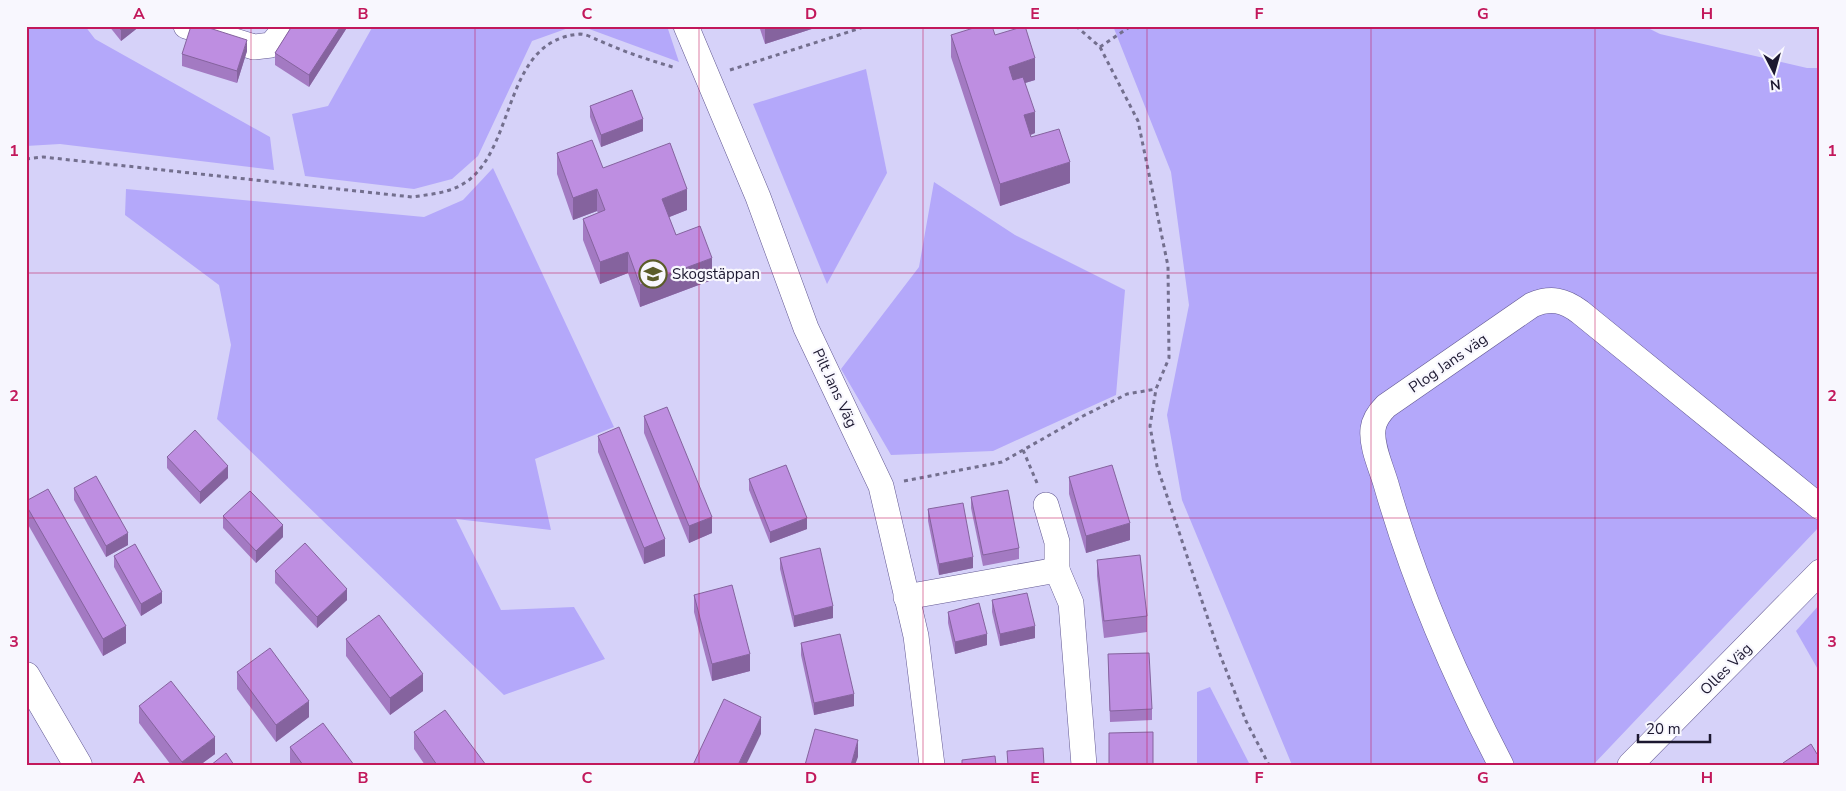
<svg xmlns="http://www.w3.org/2000/svg" width="1846" height="791" viewBox="0 0 1846 791" font-family="'Nunito Sans',sans-serif">
<rect width="100%" height="100%" fill="#d6d2f9"/>
<g fill="#b4a8fa">
<path d="M26,26H85L95,39L270,137L274,170L60,144L26,146Z"/>
<path d="M373,26H574L532,41L478,156L452,179L414,189L305,176L292,114L328,106Z"/>
<path d="M581,26H667L679,62Z"/>
<path d="M1113,26H1644L1660,34L1807,68H1820V526L1593,765H1292L1182,500L1167,415L1189,305L1171,172Z"/>
<path d="M866,69L887,173L827,284L753,104Z"/>
<path d="M493,168L614,427L535,459L551,530L456,519L501,610L574,607L605,659L504,695L217,419L231,345L219,285L125,215L126,189L424,217L463,200Z"/>
<path d="M934,182L1015,235L1125,290L1116,395L993,451L891,455L841,369L919,267Z"/>
<path d="M1820,604V673L1796,631Z"/>
<path d="M1210,687L1250,765H1197V692Z"/>
</g>
<g fill="none" stroke-linecap="round" stroke-linejoin="round">
<g stroke="#625892" stroke-width="26">
<g id="minor">
<path d="M186,26L254,47L271,45L287,26"/>
<path d="M686,26L758,197L806,328L881,486L916,636L932,765"/>
<path d="M1046,505L1057,542V570"/>
<path d="M906,597L1057,570L1071,603L1084,765"/>
<path d="M1501,765C1454,675 1414,582 1386,484C1381,467 1371,446 1373,429C1374,420 1380,412 1386,406L1532,305C1551,297 1564,300 1580,312L1820,507"/>
<path d="M1630,765L1820,572"/>
</g>
</g>
<g stroke="#625892" stroke-width="29">
<path id="tertiary" d="M26,676L78,765"/>
</g>
<g stroke="#736f8e" stroke-width="3" stroke-dasharray="4 4" stroke-linecap="butt">
<path d="M1076,26L1100,47L1138,121L1168,266L1169,358L1156,389L1150,426L1157,466L1219,652L1246,721L1269,765"/>
<path d="M1100,47L1131,26"/>
<path d="M730,70L867,26"/>
<path d="M26,159L43,157L412,197C432,194 452,193 469,180C517,141 504,40 580,34C586,34 593,38 598,40C624,52 649,60 676,68"/>
<path d="M1023,450L1037,483"/>
<path d="M904,481L1002,462L1083,416L1127,394L1156,389"/>
</g>
<use href="#minor" stroke="#fff" stroke-width="25"/>
<use href="#tertiary" stroke="#fff" stroke-width="28"/>
</g>
<g fill="#a37ac2">
<path d="M109,26H140L121,41Z"/>
<path d="M292,26H348L309,87L275,65V53Z"/>
<path d="M759,26H821L765,44Z"/>
<path d="M951,35H995L1035,80L1025,83L1035,133L1031,135V137L1070,183L1000,206L951,57Z"/>
<path d="M247,51L237,83L182,66V54Z"/>
<path d="M590,106L643,131L601,147L590,117Z"/>
<path d="M557,153L603,168L687,210L669,217L676,235L712,280L640,307L628,273L600,284L583,240V219L598,213L597,211L573,220L557,174Z"/>
<path d="M644,416L712,533L689,543L644,433Z"/>
<path d="M598,436L665,556L644,564L598,452Z"/>
<path d="M167,457L228,478L200,504L167,468Z"/>
<path d="M1069,477L1130,540L1086,553L1069,494Z"/>
<path d="M749,479L807,529L770,543L749,490Z"/>
<path d="M74,488L128,545L106,557L74,500Z"/>
<path d="M971,497L1019,548V559L983,566L971,508Z"/>
<path d="M26,501L126,643L103,656L26,521Z"/>
<path d="M928,509L973,568L939,575L928,521Z"/>
<path d="M223,516L283,537L256,563L223,528Z"/>
<path d="M114,556L162,603L141,616L114,567Z"/>
<path d="M780,558L833,618L794,627L780,569Z"/>
<path d="M1097,560L1147,616V632L1104,638L1097,576Z"/>
<path d="M275,571L347,600L317,628L275,583Z"/>
<path d="M694,595L750,671L712,681L694,612Z"/>
<path d="M992,600L1035,638L1000,646L992,612Z"/>
<path d="M948,612L987,645L955,654L948,623Z"/>
<path d="M346,639L423,691L390,715L346,656Z"/>
<path d="M801,643L854,706L814,715L801,655Z"/>
<path d="M1108,654L1152,709V720L1110,722Z"/>
<path d="M237,672L309,717L276,742L237,689Z"/>
<path d="M139,706L215,754L200,765H171L139,723Z"/>
<path d="M414,732L486,765H425L414,749Z"/>
<path d="M290,747L354,765H291L290,764Z"/>
</g>
<g fill="#85639e">
<path d="M125,26H140L121,41V30Z"/>
<path d="M341,26H348L309,87V75Z"/>
<path d="M765,26H821L765,44Z"/>
<path d="M247,40V51L237,83V71Z"/>
<path d="M1035,58V80L1009,88V67Z"/>
<path d="M1035,112V133L1024,137V115Z"/>
<path d="M643,119V131L601,147V135Z"/>
<path d="M1070,162V183L1000,206V184Z"/>
<path d="M597,189V211L573,220V198Z"/>
<path d="M687,189V210L662,220V199Z"/>
<path d="M628,252V273L600,284V262Z"/>
<path d="M712,258V280L640,307V285Z"/>
<path d="M228,466V478L200,504V492Z"/>
<path d="M712,517V533L689,543V526Z"/>
<path d="M807,518V529L770,543V532Z"/>
<path d="M1130,523V540L1086,553V536Z"/>
<path d="M283,525V537L256,563V551Z"/>
<path d="M128,533V545L106,557V546Z"/>
<path d="M665,539V556L644,564V548Z"/>
<path d="M973,557V568L939,575V564Z"/>
<path d="M347,589V600L317,628V617Z"/>
<path d="M162,592V603L141,616V604Z"/>
<path d="M833,606V618L794,627V616Z"/>
<path d="M126,626V643L103,656V639Z"/>
<path d="M1035,626V638L1000,646V634Z"/>
<path d="M987,634V645L955,654V642Z"/>
<path d="M750,654V671L712,681V664Z"/>
<path d="M423,674V691L390,715V698Z"/>
<path d="M854,694V706L814,715V703Z"/>
<path d="M309,701V717L276,742V725Z"/>
<path d="M761,717V734L746,765H738Z"/>
<path d="M215,737V754L200,765H182V762Z"/>
<path d="M858,740V757L855,765H851Z"/>
</g>
<g fill="#be8ee1" stroke="#85639e">
<path d="M118,26H125L121,30Z"/>
<path d="M191,26H203L247,40L237,71L182,54Z"/>
<path d="M292,26H341L309,75L275,53Z"/>
<path d="M980,26H992L995,35L1025,26L1035,58L1009,67L1013,80L1023,77L1035,112L1024,115L1031,137L1059,129L1070,162L1000,184L951,35Z"/>
<path d="M632,90L643,119L601,135L590,106Z"/>
<path d="M592,140L603,168L670,143L687,189L662,199L676,235L700,226L712,258L640,285L628,252L600,262L583,219L605,210L597,189L573,198L557,153Z"/>
<path d="M667,407L712,517L689,526L644,416Z"/>
<path d="M619,427L665,539L644,548L598,436Z"/>
<path d="M195,430L228,466L200,492L167,457Z"/>
<path d="M786,465L807,518L770,532L749,479Z"/>
<path d="M1112,465L1130,523L1086,536L1069,477Z"/>
<path d="M96,476L128,533L106,546L74,488Z"/>
<path d="M48,489L126,626L103,639L26,505V501Z"/>
<path d="M1008,490L1019,548L983,555L971,497Z"/>
<path d="M250,491L283,525L256,551L223,516Z"/>
<path d="M963,503L973,557L939,564L928,509Z"/>
<path d="M305,543L347,589L317,617L275,571Z"/>
<path d="M135,544L162,592L141,604L114,556Z"/>
<path d="M820,548L833,606L794,616L780,558Z"/>
<path d="M1140,555L1147,616L1104,621L1097,560Z"/>
<path d="M732,585L750,654L712,664L694,595Z"/>
<path d="M1027,593L1035,626L1000,634L992,600Z"/>
<path d="M979,603L987,634L955,642L948,612Z"/>
<path d="M379,615L423,674L390,698L346,639Z"/>
<path d="M840,634L854,694L814,703L801,643Z"/>
<path d="M270,648L309,701L276,725L237,672Z"/>
<path d="M1149,653L1152,709L1110,711L1108,654Z"/>
<path d="M171,681L215,737L182,762L139,706Z"/>
<path d="M724,699L761,717L738,765H693Z"/>
<path d="M445,710L486,765H437L414,732Z"/>
<path d="M323,723L354,765H303L290,747Z"/>
<path d="M815,729L858,740L851,765H805Z"/>
<path d="M1153,732V765H1109V733Z"/>
<path d="M1811,744L1817,754L1820,752V765H1784L1783,763Z"/>
<path d="M1043,748L1044,765H1008L1007,751Z"/>
<path d="M226,753L234,765H211Z"/>
<path d="M995,756L996,765H962V760Z"/>
</g>
<path fill="none" stroke="#c2185b" stroke-width="1" stroke-opacity="0.55" d="M251,26V765M475,26V765M699,26V765M923,26V765M1147,26V765M1371,26V765M1595,26V765M26,273H1820M26,518H1820"/>
<defs>
<g id="school-ring" transform="scale(1.4375)"><circle r="9.5" fill="#f8f7fe" stroke="#5b5c29" stroke-width="1.5"/><path d="M0-5L7-2L0 1L-7-2ZM-4 1L0 2.5L4 1V4Q0 6-4 4Z" fill="#5b5c29"/></g>
</defs>
<g fill-rule="evenodd">
<use href="#school-ring" x="653" y="274"/>
</g>
<g text-anchor="middle" dominant-baseline="central" stroke-width="4.5" stroke-linejoin="round" paint-order="stroke">
<g font-size="15" fill="#1c1830" stroke="#f8f7fe" text-anchor="start">
<text x="672" y="274">Skogstäppan</text>
</g>
<g font-size="15" fill="#1c1830" stroke="#f8f7fe">
<text transform="translate(1448 363) rotate(-35)">Plog Jans väg</text>
<text transform="translate(835 388) rotate(65)">Pilt Jans Väg</text>
<text transform="translate(1726 669) rotate(-45)">Olles Väg</text>
</g>
</g>
<rect width="1846" height="791" fill="none" stroke="#f8f7fe" stroke-width="55"/>
<g transform="translate(1774 72) rotate(174)" stroke="#f8f7fe" stroke-width="4" paint-order="stroke">
<path d="M0-4L9 19L0 12L-9 19Z" fill="#1c1830"/>
<text y="-8" font-size="14" font-weight="bold" text-anchor="middle" fill="#1c1830">N</text>
</g>
<path d="M1638 734v8h72v-8" fill="none" stroke="#1c1830" stroke-width="2.5"/>
<text x="1646" y="734" font-size="15" fill="#1c1830" stroke="#f8f7fe" stroke-width="4" paint-order="stroke">20 m</text>
<rect x="28" y="28" width="1790" height="736" fill="none" stroke="#c2185b" stroke-width="2"/>
<g font-size="16" text-anchor="middle" font-weight="bold" fill="#c2185b">
<text x="139" y="19">A</text>
<text x="363" y="19">B</text>
<text x="587" y="19">C</text>
<text x="811" y="19">D</text>
<text x="1035" y="19">E</text>
<text x="1259" y="19">F</text>
<text x="1483" y="19">G</text>
<text x="1707" y="19">H</text>
<text x="14" y="156">1</text>
<text x="1832" y="156">1</text>
<text x="14" y="401">2</text>
<text x="1832" y="401">2</text>
<text x="14" y="647">3</text>
<text x="1832" y="647">3</text>
<text x="139" y="783">A</text>
<text x="363" y="783">B</text>
<text x="587" y="783">C</text>
<text x="811" y="783">D</text>
<text x="1035" y="783">E</text>
<text x="1259" y="783">F</text>
<text x="1483" y="783">G</text>
<text x="1707" y="783">H</text>
</g>
</svg>
